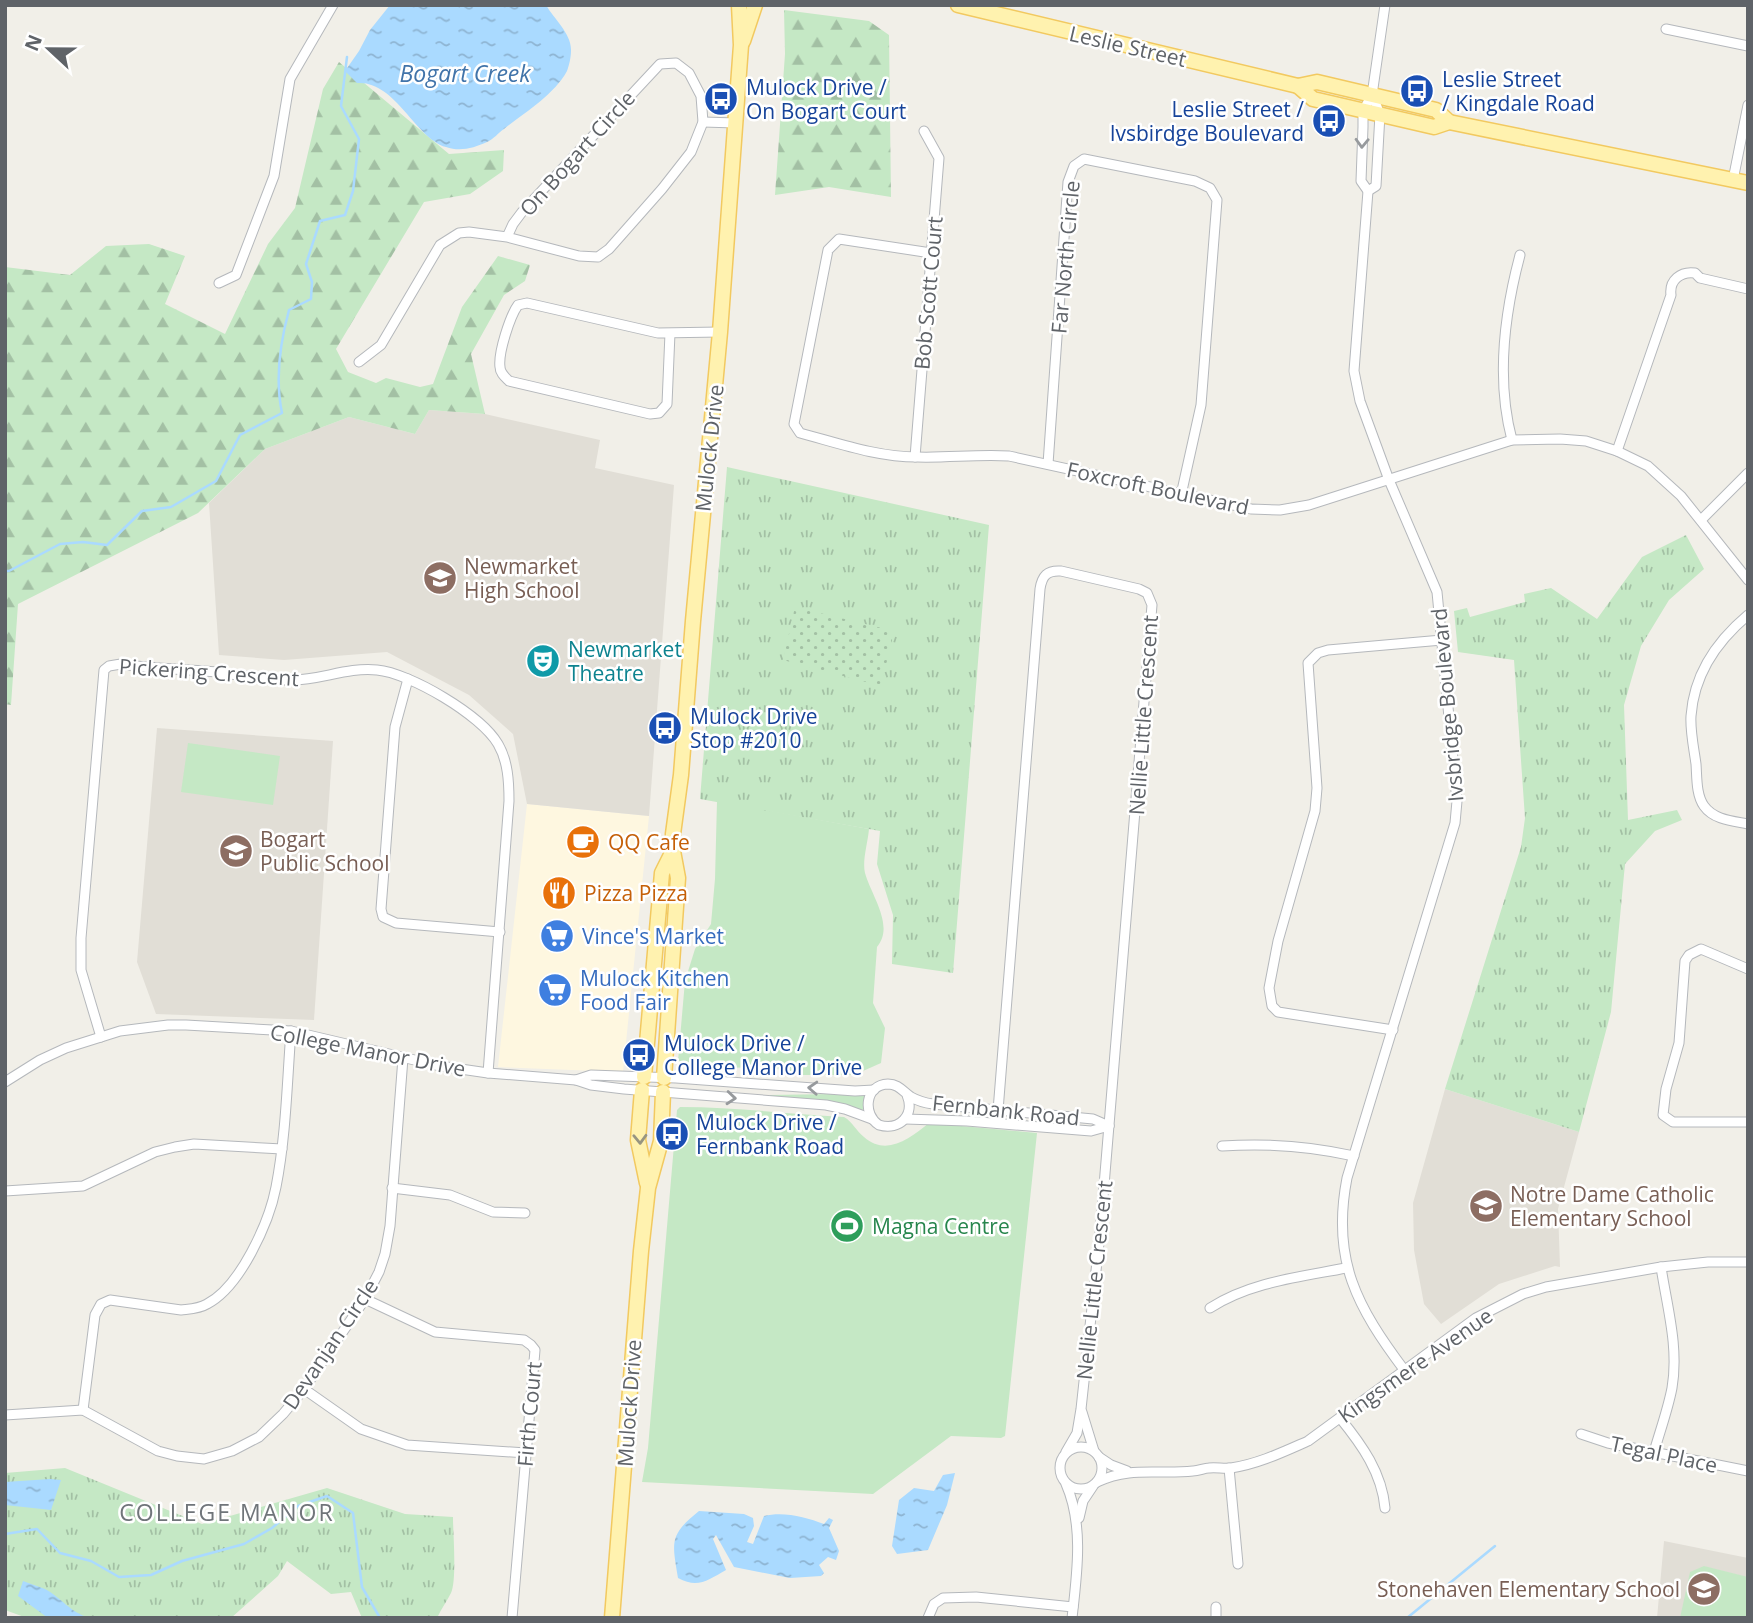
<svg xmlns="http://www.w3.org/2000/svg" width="1753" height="1623" viewBox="0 0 1753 1623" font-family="'Open Sans',sans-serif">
<defs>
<pattern id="forest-firs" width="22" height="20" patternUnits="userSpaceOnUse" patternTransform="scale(1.75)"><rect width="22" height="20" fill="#c5e8c5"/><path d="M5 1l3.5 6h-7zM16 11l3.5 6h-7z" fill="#a3c0a4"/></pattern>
<pattern id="park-tufts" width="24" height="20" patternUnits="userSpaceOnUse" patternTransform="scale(1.75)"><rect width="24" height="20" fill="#c5e8c5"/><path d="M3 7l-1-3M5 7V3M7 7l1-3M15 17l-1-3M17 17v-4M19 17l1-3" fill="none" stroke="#a3c0a4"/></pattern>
<pattern id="garden-dots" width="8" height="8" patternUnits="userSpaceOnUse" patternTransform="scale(1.75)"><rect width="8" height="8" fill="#c5e8c5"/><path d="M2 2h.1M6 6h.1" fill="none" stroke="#a3c0a4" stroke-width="1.8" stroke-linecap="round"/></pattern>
<pattern id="water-ripples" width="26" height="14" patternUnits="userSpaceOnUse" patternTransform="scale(1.75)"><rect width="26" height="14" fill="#aadaff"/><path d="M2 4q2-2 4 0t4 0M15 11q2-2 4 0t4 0" fill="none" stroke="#8eb4d2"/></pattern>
</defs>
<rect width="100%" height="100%" fill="#f1efe8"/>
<path fill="#fef7e0" d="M527,804L649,816L623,1072L498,1067Z"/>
<g fill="#e1ded6">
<path d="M429,410L485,414L600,440L595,468L674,485L649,816L527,804L513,734L469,695L387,652L284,660L219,655L209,503L265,449L349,417L415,434Z"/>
<path d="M157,728L333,741L314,1020L156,1014L137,962Z"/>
<path d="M1445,1089L1579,1132L1558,1209L1560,1267L1555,1266L1499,1284L1441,1324L1424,1304L1414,1250L1413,1203Z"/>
<path d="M1664,1541L1748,1558V1618H1657Z"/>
</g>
<g fill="#c5e8c5">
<path d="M188,743L280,756L273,805L181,792Z"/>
<path d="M717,801L869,829C868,842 862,861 865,873C871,895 895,926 877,947L873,1003L885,1028L881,1063L854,1075H799L773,1068L701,1067L678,1061L685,981L695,949L711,924L715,879Z"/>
<path d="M832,1094L865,1095L863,1111L837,1102L770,1097V1095Z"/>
<path d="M680,1107C735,1107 789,1114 844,1117C853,1122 856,1131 864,1137C887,1157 910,1138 929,1123L1037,1133L1005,1436L1001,1438L951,1436L873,1494L642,1482L648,1448L677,1110Z"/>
<path d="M1704,1566L1748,1577V1618H1680L1690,1572Z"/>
</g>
<g fill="url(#forest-firs)">
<path d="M784,10L869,21L889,35L891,197L829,187L775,195L785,54Z"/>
<path d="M339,62L449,154L504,150L503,171L470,194L424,202L336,349L348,372L376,383L386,378L420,387L433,384L462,307L498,256L530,265L525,281L504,295L471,354L485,414L429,410L415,434L349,417L265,449L198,513L18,604L11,705L5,704V267L70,275L106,246L149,244L185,256L165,304L225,334L268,244L295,208L323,89Z"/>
</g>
<g fill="url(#park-tufts)">
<path d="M727,467L989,525L953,973L892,964L893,915L877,864L880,831L700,799Z"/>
<path d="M1686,535L1704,569L1669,600L1641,646L1624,705L1628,820L1677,810L1682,820L1655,831L1625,864L1611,1012L1579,1132L1445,1089L1521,847L1525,818L1514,660L1458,652L1454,611L1467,608L1470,617L1525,602L1524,594L1551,588L1597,619L1642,557Z"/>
<path d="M65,1468L202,1524L327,1488L405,1514L453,1517C453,1533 457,1580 451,1593C447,1601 441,1609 437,1618H362L351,1592L331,1594L287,1561L278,1576L231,1618H27L5,1610V1473Z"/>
</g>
<path fill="url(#garden-dots)" d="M795,607L894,631L881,686L783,660Z"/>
<g fill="url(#water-ripples)">
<path d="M390,5H546C554,19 572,34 571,51C571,57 569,66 567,71C554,95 524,113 504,129C498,133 494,139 487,142C474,148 460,152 446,147C415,138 395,80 357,83L345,71L359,51L370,30Z"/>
<path d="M955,1473L947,1505L928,1550L897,1554L892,1546L899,1500L914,1488L934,1491L943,1475Z"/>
<path d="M50,1479L61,1480L51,1510L5,1505V1482Z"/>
<path d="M699,1511L744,1514L753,1518L754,1526L747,1542L753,1544L764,1516C783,1511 806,1517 824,1524L829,1518L833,1520L829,1528L839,1551L836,1560L828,1557L819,1565L824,1573L821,1576L790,1578L734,1567L716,1535L713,1539L726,1570C708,1580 698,1589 678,1578C672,1542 669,1535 699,1511Z"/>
<path d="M23,1581C30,1584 38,1586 45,1589C62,1598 69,1612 90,1618H48L18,1596Z"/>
</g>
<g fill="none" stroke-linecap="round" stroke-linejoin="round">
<g stroke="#aadaff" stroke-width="2.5">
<path d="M5,571H9L60,544L83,542L107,545L142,511L171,507L216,481L240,435L282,413C275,380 280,343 289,310L311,299L312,282L306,264L320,221L345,215L353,191L359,139L341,106L347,57"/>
<path d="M5,1534L37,1529L60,1553L91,1561L119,1577L151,1575L182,1561L244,1544L272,1528L298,1506L327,1496L353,1513L362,1587L380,1618"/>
<path d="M1407,1618L1495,1546"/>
</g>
<g stroke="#b5b8bc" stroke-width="11">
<g id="street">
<path d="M1666,29L1748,46"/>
<path d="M1372,95L1363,111V127L1361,181L1368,191L1354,371L1360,401L1389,480L1437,592L1457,801L1455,823L1347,1178C1331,1260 1357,1307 1405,1371"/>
<path d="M703,122L736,123"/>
<path d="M1733,180L1748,105"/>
<path d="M1368,191L1376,186L1380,114L1372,95L1385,5"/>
<path d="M931,253L839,239L828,250L794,424L800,433C838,443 877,457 917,457C948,458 978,454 1009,456L1251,509L1280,510L1309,505L1512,440L1560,439L1586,441L1617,451L1648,466L1681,496L1748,580"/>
<path d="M219,283L236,275L274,176L290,79L333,5"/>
<path d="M670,333L667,404L659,413L650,414L509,381C505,377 500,373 500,367C498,353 510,316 518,305L527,303L658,333L720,332"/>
<path d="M359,362L381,345L440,245L459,233L469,232L507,237L579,256L598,257L609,249L662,189L691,152L703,122L701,96L689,73L676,63L660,64L522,212L513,224L507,237"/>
<path d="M1512,440C1496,380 1504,315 1520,255"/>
<path d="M1617,451L1671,295C1669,280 1681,271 1695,273L1700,278L1748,289"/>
<path d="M915,457L939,158L924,131"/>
<path d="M1048,464L1068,182L1074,166L1084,159L1195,181L1210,188L1217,200L1201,405L1181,495"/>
<path d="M1701,520L1748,473"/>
<path d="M1748,615C1717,641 1694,674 1691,716C1690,731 1694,749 1696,764C1697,777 1696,795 1704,806C1714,820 1733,821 1748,824"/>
<path d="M408,679L395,727L381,909L383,917L396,923L500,932"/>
<path d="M1748,969L1701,949L1689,955L1685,961L1679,1043L1666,1089L1663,1115L1673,1122H1748"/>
<path d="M1393,1030L1278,1012L1272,1006L1269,988L1278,941L1315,811L1317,788L1308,663L1318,653L1328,650L1442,640"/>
<path d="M101,1037L81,970V938L104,670L109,666L121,664C153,669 185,669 217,672C242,675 267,681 292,680C321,680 347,667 377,670C410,673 481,715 498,744C508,761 509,782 509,801L488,1073"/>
<path d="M576,1080L591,1075L676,1078L855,1091L874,1090"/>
<path d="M5,1082L40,1060L66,1048L101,1037L120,1031L168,1025H186L291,1031L440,1066L488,1073L576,1080L591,1085L624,1089L826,1105L845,1109L872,1119"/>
<path d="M907,1095C915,1115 900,1131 879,1125C862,1114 865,1085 888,1084C899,1084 903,1092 911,1097C918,1101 925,1103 933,1104L1093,1119L1109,1126"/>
<path d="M905,1119L967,1121L1091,1131L1109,1126"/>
<path d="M997,1123L1040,589C1042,576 1047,570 1061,571L1139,589L1147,593L1152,605L1100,1234L1081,1409L1077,1433L1066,1452"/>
<path d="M1222,1146C1266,1143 1310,1146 1354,1156"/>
<path d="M392,1188L450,1195L493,1212L525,1213"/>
<path d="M5,1191L83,1186L155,1152L175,1147L194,1144L282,1149"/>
<path d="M365,1299L435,1332L524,1340L531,1345L535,1350L512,1618"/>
<path d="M1210,1308C1250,1282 1300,1277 1346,1268"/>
<path d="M304,1389L361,1429L407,1445L526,1453"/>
<path d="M83,1410L95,1315L101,1304L110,1300L181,1310C189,1309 199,1309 207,1304C240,1287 269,1223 276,1187C286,1136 287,1083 291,1031"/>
<path d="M1082,1412L1094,1451"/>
<path d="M5,1415L83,1410L158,1451L177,1456L204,1459L232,1451L259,1437L283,1414L304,1389L365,1299L379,1272L385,1254L390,1226L403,1058"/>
<path d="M1340,1418C1362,1445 1382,1473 1385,1508"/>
<path d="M1581,1434L1608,1443L1748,1471"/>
<circle cx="1081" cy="1468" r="21"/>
<path d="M1654,1452C1660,1431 1668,1409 1672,1388C1679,1347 1667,1307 1661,1267"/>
<path d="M1099,1457L1111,1465L1127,1471"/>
<path d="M1229,1468L1238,1564"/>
<path d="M1097,1482C1131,1466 1158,1475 1193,1471C1199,1471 1204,1468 1209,1468C1216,1467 1224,1469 1231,1468C1258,1464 1283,1452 1308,1441L1476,1318L1523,1294L1546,1287L1661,1267L1708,1262H1748"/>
<path d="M1066,1484C1084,1525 1077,1574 1072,1618"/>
<path d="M1079,1518L1083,1501L1093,1486"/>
<path d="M1216,1607V1618"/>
<path d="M928,1618L934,1604L943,1598L976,1597L1073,1607"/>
</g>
</g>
<g stroke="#f2c960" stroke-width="17">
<g id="primary">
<path d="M958,5L1298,86L1317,82L1436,110L1449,122"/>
<path d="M743,41L755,5"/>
<path d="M1298,86L1313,99L1434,127L1449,122L1748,183"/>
<path d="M644,1077L662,873L673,851"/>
<path d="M664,1078L678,878L673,851V834L681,775L693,621L720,332L741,45L739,5"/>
<path d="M642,1090L638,1140L647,1183"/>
<path d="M612,1618L641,1251L648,1188L661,1141L663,1092"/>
</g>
</g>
<use href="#street" stroke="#fff" stroke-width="9"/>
<use href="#primary" stroke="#fff2af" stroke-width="14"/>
</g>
<defs><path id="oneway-chevron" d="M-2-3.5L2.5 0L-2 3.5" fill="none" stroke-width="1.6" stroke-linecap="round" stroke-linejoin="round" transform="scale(1.75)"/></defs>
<g stroke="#979a9d">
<use href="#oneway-chevron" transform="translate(1362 143) rotate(92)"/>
<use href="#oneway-chevron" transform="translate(813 1088) rotate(-177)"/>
<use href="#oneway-chevron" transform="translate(731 1098) rotate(5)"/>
</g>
<use stroke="#979581" href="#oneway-chevron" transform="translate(640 1139) rotate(88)"/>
<defs>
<g id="bus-disc" transform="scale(1.75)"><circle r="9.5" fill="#1a4fb4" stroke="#fff"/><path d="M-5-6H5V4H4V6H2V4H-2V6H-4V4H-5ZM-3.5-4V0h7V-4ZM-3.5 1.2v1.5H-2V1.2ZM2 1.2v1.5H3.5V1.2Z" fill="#fff"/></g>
<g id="school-disc" transform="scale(1.75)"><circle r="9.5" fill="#8d6e63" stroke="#fff"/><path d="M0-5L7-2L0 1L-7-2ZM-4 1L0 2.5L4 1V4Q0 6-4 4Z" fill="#fff"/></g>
<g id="theatre-disc" transform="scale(1.75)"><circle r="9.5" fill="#0f9aa8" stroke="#fff"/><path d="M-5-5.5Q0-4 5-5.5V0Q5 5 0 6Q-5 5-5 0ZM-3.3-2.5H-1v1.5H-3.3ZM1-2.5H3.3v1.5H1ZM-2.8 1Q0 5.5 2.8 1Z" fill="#fff"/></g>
<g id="cafe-disc" transform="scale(1.75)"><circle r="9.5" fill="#e8710a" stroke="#fff"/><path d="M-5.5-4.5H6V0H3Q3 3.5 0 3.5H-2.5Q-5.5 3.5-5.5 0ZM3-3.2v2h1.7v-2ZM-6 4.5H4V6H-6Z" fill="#fff"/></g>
<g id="restaurant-disc" transform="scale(1.75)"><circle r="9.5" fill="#e8710a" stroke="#fff"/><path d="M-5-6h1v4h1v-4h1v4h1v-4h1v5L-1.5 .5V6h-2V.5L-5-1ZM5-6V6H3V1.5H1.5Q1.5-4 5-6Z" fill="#fff"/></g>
<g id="supermarket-disc" transform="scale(1.75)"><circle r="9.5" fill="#3f7fe0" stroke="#fff"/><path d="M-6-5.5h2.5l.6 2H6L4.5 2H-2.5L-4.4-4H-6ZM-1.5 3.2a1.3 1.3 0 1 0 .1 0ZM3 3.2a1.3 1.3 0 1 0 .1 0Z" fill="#fff"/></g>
<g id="stadium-disc" transform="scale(1.75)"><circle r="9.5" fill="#2e9e5b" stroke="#fff"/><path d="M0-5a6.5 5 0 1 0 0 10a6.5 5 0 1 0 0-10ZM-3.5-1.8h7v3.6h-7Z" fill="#fff"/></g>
</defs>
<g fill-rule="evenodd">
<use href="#bus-disc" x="1417" y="91"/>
<use href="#bus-disc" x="721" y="99"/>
<use href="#bus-disc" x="1329" y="121"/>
<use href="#school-disc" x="440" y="578"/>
<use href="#theatre-disc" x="543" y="661"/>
<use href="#bus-disc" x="665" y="728"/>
<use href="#cafe-disc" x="583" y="842"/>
<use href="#school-disc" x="236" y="851"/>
<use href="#restaurant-disc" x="559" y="893"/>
<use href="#supermarket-disc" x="557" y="936"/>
<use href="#supermarket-disc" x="555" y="990"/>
<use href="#bus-disc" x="639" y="1055"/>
<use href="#bus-disc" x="672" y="1134"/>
<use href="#school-disc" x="1486" y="1206"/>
<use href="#stadium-disc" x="847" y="1226"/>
<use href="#school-disc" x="1704" y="1589"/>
</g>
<g text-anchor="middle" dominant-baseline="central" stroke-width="5" stroke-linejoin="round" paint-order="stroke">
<g font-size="21" fill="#5f6368" stroke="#fff">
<text transform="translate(1128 46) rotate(13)">Leslie Street</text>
<text transform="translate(577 153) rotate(-48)">On Bogart Circle</text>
<text transform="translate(1065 257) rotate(-85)">Far North Circle</text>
<text transform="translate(928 293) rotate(-85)">Bob Scott Court</text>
<text transform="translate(709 448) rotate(-84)">Mulock Drive</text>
<text transform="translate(1158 488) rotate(12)">Foxcroft Boulevard</text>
<text transform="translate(209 672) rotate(4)">Pickering Crescent</text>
<text transform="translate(1447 705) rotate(-95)">Ivsbridge Boulevard</text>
<text transform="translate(1143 715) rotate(-86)">Nellie Little Crescent</text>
<text transform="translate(368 1050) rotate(11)">College Manor Drive</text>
<text transform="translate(1006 1110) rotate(6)">Fernbank Road</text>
<text transform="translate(1094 1280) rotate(-84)">Nellie Little Crescent</text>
<text transform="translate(330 1344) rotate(-56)">Devanjan Circle</text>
<text transform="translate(1415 1365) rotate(-35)">Kingsmere Avenue</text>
<text transform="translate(629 1403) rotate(-86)">Mulock Drive</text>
<text transform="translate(529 1414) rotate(-85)">Firth Court</text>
<text transform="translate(1664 1454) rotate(12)">Tegal Place</text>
</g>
<g font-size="21" fill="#164399" stroke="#fff" text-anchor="start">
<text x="1442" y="79">Leslie Street<tspan x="1442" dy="24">/ Kingdale Road</tspan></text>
<text x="746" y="87">Mulock Drive /<tspan x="746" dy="24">On Bogart Court</tspan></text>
<text x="1304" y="109" text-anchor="end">Leslie Street /<tspan x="1304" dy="24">Ivsbirdge Boulevard</tspan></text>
<text x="690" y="716">Mulock Drive<tspan x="690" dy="24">Stop #2010</tspan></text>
<text x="664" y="1043">Mulock Drive /<tspan x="664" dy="24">College Manor Drive</tspan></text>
<text x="696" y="1122">Mulock Drive /<tspan x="696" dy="24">Fernbank Road</tspan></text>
</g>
<g font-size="21" fill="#785e54" stroke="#fff" text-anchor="start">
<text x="464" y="566">Newmarket<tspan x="464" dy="24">High School</tspan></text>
<text x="260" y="839">Bogart<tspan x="260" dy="24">Public School</tspan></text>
<text x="1510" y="1194">Notre Dame Catholic<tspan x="1510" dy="24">Elementary School</tspan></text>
<text x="1680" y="1589" text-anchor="end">Stonehaven Elementary School</text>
</g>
<g font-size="21" fill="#0d838f" stroke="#fff" text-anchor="start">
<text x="568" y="649">Newmarket<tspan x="568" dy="24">Theatre</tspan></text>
</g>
<g font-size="21" fill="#c56008" stroke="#fff" text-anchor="start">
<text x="608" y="842">QQ Cafe</text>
<text x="584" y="893">Pizza Pizza</text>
</g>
<g font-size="21" fill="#366cbe" stroke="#fff" text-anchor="start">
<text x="582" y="936">Vince's Market</text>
<text x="580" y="978">Mulock Kitchen<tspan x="580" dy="24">Food Fair</tspan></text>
</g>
<g font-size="21" fill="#27864d" stroke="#fff" text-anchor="start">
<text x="872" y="1226">Magna Centre</text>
</g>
<g font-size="23" font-style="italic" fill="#4174aa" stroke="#fff">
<text x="465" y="73">Bogart Creek</text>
</g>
<g font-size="23" letter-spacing="2" fill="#70757a" stroke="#fff">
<text x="227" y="1512">COLLEGE MANOR</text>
</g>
</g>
<rect width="1753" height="1623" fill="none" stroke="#5f6368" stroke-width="14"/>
<g transform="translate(49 49) rotate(292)" stroke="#ffffff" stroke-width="5" paint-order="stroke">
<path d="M0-5L12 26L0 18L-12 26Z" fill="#5f6368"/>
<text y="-10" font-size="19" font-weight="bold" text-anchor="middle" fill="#5f6368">N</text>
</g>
</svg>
